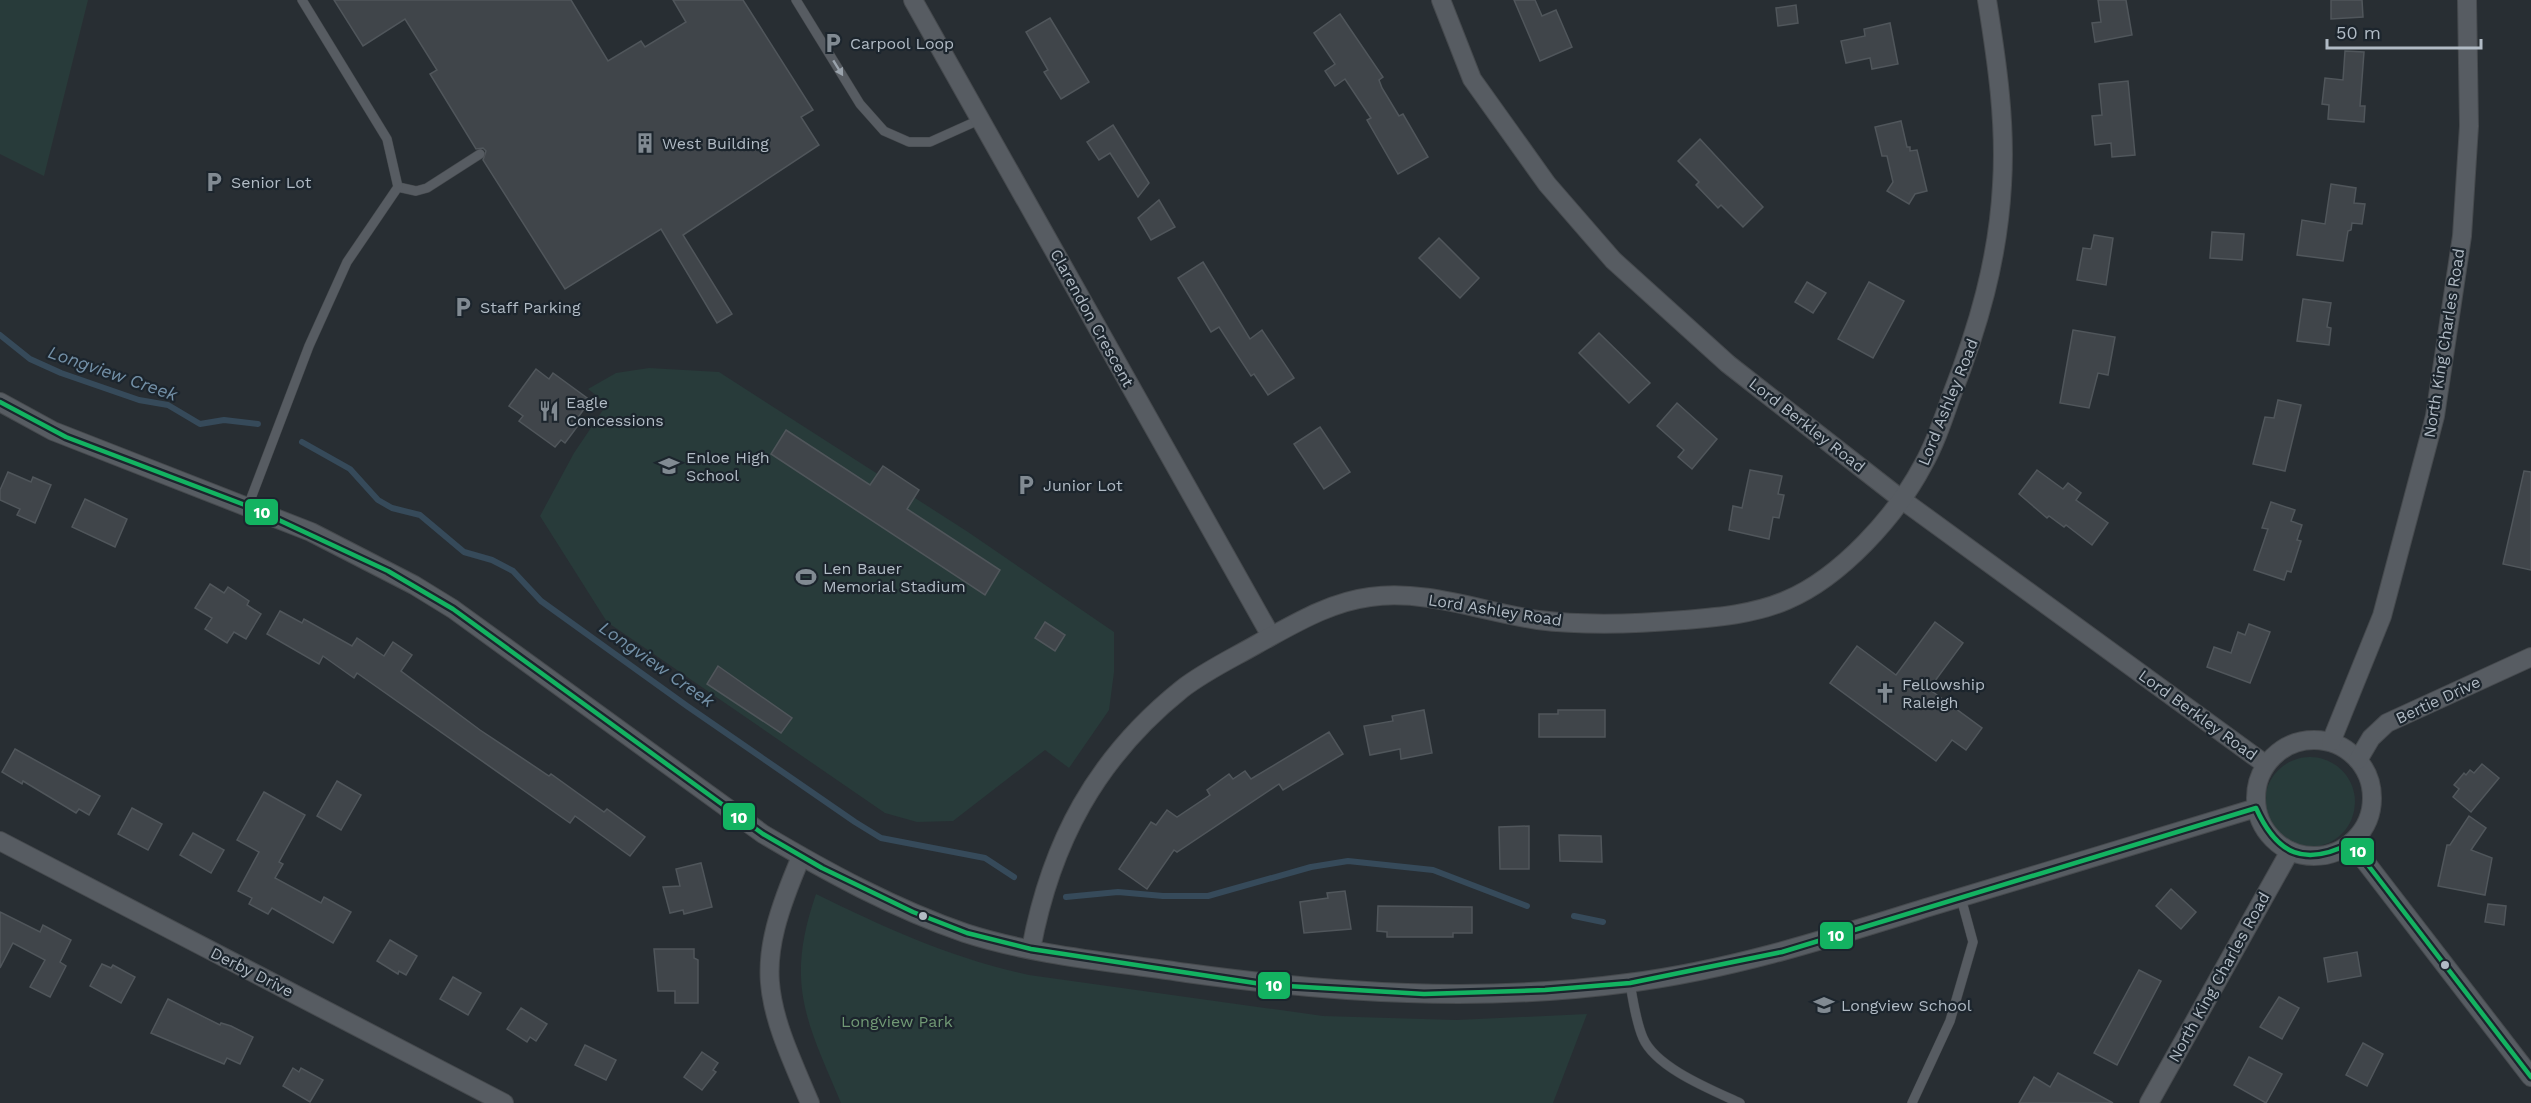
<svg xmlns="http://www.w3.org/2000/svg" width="2531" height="1103" viewBox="0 0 2531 1103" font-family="'Work Sans',sans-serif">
<rect width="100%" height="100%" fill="#282e33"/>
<g fill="#283b3a">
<path d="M0,0H88L44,176L0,154Z"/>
<path d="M649,368L719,372L968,532L1114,632V672L1109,710L1069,768L1045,750L953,821L917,822L885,813L607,622L540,516L574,453L607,404L588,389L616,373Z"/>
<circle cx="2310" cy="802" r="45"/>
<path d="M816,894C885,928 954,959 1029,975L1323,1016L1456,1020L1587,1014L1553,1103H841C806,1020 785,984 816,894Z"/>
</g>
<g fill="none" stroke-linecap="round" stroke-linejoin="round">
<g stroke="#364a5a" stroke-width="6">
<path d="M0,335L30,359L61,373L139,400L168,405L200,424L224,420L258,424"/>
<path d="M302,442L350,469L378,500L392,508L420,515L464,552L492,560L513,571L541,601L687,706L855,822L881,838L985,858L1014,877"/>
<path d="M1066,897L1118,892L1163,896H1208L1311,867L1348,861L1433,870L1527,906"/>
<path d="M1574,916L1603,922"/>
</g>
</g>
<g fill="#40454a" stroke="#50565b" stroke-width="1.5">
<path d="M334,0H571L608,61L641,41L645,47L686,22L673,0H743L813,110L801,117L819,145L683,235L732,314L717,323L661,229L565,289L483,160L486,151L483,148L476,149L430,74L437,70L405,19L363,46Z"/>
<path d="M1514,0H1535L1542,16L1556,10L1572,47L1540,61Z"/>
<path d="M2098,0H2126L2132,35L2095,42L2092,23L2101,22Z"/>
<path d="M2331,0H2362L2363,17L2331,19Z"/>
<path d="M1796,5L1798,23L1778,26L1776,8Z"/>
<path d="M1340,14L1383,77L1379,80L1382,88L1399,116L1403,114L1428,157L1398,174L1367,120L1371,118L1345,79L1335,86L1325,71L1335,64L1314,33Z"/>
<path d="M1050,18L1089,82L1061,99L1044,72L1048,70L1026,32Z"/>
<path d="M1890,23L1898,64L1872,69L1870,58L1846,63L1841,41L1865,36L1864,29Z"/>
<path d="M2345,51L2364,52L2360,106H2365L2364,122L2328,119L2329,105L2322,104L2325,78L2343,80Z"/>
<path d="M2128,81L2135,155L2112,157L2111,143L2095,145L2092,116L2102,115L2099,84Z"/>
<path d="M1901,121L1907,147H1910V151L1917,150L1927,191L1915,194L1909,204L1887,191L1893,182L1887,156H1882L1875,127Z"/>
<path d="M1113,125L1149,183L1138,197L1110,153L1099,160L1087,142Z"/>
<path d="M1700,139L1763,207L1743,227L1721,205L1718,208L1696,185L1699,182L1678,161Z"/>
<path d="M2331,184L2356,188L2354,203L2365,204L2362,224L2352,223L2351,230L2348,231L2343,261L2297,255L2302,220L2325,224Z"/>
<path d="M1159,200L1175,227L1151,240L1138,218Z"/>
<path d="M2212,232L2244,234L2242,260L2210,258Z"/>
<path d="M2094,235L2113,238L2106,285L2077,280L2083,248L2091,249Z"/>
<path d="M1439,238L1479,278L1460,298L1419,258Z"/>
<path d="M1203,262L1250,339L1262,330L1294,378L1268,395L1254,374L1251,376L1219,327L1211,332L1178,278Z"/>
<path d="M1807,282L1826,293L1813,313L1795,302Z"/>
<path d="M1869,282L1904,301L1873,358L1838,339Z"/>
<path d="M2303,299L2331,303L2327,327L2331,328L2329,345L2297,341Z"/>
<path d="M2073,330L2115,337L2108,375L2098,373L2089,408L2060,403Z"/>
<path d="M1599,333L1650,383L1629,403L1579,353Z"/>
<path d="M536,369L549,379L553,373L587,398L584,402L587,405L576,420L580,423L565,443L561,440L555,447L519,421L523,416L509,406Z"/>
<path d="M2278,400L2301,405L2285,471L2253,464L2265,417L2274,418Z"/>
<path d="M1677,403L1717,439L1692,469L1678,457L1684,450L1657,426Z"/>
<path d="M1320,427L1350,472L1324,489L1294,444Z"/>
<path d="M786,430L870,485L883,466L919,490L907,509L1000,570L985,595L771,454Z"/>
<path d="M1750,470L1782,476L1778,494L1784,495L1779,518L1773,517L1769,539L1729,530L1733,506L1742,508Z"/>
<path d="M2037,470L2063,489L2068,483L2081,493L2076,500L2108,523L2092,545L2066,525L2064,527L2049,516L2047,518L2019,494Z"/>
<path d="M2524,471L2531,472V570L2503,564Z"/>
<path d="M8,472L31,482L33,477L51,485L35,523L17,515L20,509L0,500V490Z"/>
<path d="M85,499L127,519L115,547L72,527Z"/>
<path d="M2271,502L2295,510L2291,521L2302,525L2297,540L2301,541L2291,572L2287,571L2284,580L2254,570L2268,529L2262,528Z"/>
<path d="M210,584L224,593L228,587L249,601L247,605L261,614L246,639L234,632L227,643L205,629L212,618L195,608Z"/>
<path d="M280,611L302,623L304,619L352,646L357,638L384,656L393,642L412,655L401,671L480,730L549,776L551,774L604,812L607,809L645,837L630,856L575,816L570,823L357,673L354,678L323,656L319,664L267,634Z"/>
<path d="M1045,622L1065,635L1055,651L1035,638Z"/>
<path d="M1935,622L1963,643L1929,689L1982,728L1966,750L1952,740L1936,761L1830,683L1857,646L1896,675Z"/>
<path d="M2249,624L2270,632L2250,683L2207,667L2214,647L2231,653L2238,632L2245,635Z"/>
<path d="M718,666L792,718L781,733L707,684Z"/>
<path d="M1424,710L1432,753L1401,759L1400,749L1370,755L1364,726L1393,721L1392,716Z"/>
<path d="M1558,710H1605V737H1539V714H1558Z"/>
<path d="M1329,732L1343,754L1283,790L1279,784L1177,852L1174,850L1147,889L1119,869L1151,822L1156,825L1167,810L1177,817L1210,795L1207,790L1229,774L1233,779L1245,771L1251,779Z"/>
<path d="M15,749L100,796L89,815L79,809L76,813L23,781L22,784L2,772Z"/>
<path d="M2482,764L2499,778L2471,812L2453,797L2459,789L2454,785L2464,773L2466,775L2470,770L2474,773Z"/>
<path d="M337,781L361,795L341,830L317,816Z"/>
<path d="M264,792L305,815L279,862L283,864L275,878L321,903L324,897L351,912L333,943L272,908L268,914L249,904L252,898L238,891L259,852L237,840Z"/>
<path d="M132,808L162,824L148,850L118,834Z"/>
<path d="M2469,816L2486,828L2471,850L2492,858L2485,895L2438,886L2447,845H2450Z"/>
<path d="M1529,826V869H1500L1499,827Z"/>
<path d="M193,833L224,850L211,873L180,855Z"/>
<path d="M1559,835L1601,836L1602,862L1560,861Z"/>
<path d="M701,863L712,907L684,914L683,910L670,913L663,887L680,886L676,869Z"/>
<path d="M2171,889L2196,912L2181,929L2156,906Z"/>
<path d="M1345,891L1351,929L1304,933L1300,902L1328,898L1327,893Z"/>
<path d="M2488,904L2506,906L2504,925L2485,922Z"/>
<path d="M1378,906L1472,907V933H1453V937H1387V932L1377,931Z"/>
<path d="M0,912L40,932L43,925L71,940L60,962L66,966L50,997L30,987L45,960L13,943L0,968Z"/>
<path d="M390,940L417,956L406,975L399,971L398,974L377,961Z"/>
<path d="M654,949H694V958L698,960V1003H675V991H658Z"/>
<path d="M2357,952L2361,976L2328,982L2324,958Z"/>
<path d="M102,964L111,968L113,965L135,977L121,1003L90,986Z"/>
<path d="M2139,970L2161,981L2117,1065L2094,1053Z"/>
<path d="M453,977L481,993L468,1015L440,999Z"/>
<path d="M2279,997L2299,1008L2282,1039L2260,1027Z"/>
<path d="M168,999L220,1025L221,1023L231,1026L253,1037L240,1064L227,1058L224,1064L151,1033Z"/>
<path d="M521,1008L547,1024L536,1041L530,1037L527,1042L507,1029Z"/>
<path d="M2363,1043L2383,1054L2367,1086L2346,1075Z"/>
<path d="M585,1045L616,1060L606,1080L575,1065Z"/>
<path d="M702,1052L718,1063L713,1070L716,1072L702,1090L684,1077Z"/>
<path d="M2249,1057L2282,1074L2266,1103L2234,1085Z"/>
<path d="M293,1068L299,1072L301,1068L323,1080L310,1102L283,1086Z"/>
<path d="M2058,1073L2113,1103H2019L2034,1077L2050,1087Z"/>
</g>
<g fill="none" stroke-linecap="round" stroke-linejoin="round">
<g stroke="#464a4e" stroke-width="10">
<g id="service">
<path d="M796,0L860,104L884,131L909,142H930L979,120"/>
<path d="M398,187L416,191L427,188L480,154"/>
<path d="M248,506L309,346L347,262L398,187L387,139L302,0"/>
<path d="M1630,983C1633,1001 1636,1022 1643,1038C1656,1068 1712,1090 1740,1103"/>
<path d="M1912,1103L1950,1021L1973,942L1961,898"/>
</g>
</g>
<g stroke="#464a4e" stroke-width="20">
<g id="minor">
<path d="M913,0L1271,636"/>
<path d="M1441,0L1472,79L1547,184L1613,260L1728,364L1901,499L2265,764"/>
<path d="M0,402L53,431L311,532L414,585L453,609L763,834C827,872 895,909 965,933C1036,956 1114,962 1187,973C1333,993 1481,1003 1628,983C1731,970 1830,938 1929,907C2038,874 2147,842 2256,808"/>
<circle cx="2314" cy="798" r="58"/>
<path d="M2331,742L2382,616L2435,416L2462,236L2469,126L2467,0"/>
<path d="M2358,760L2371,738L2387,723L2531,657"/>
<path d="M0,841L504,1103"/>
<path d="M2351,843L2531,1077"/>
<path d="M801,857C753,969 763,995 810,1103"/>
<path d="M1031,949C1051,842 1096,758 1182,689C1205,671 1233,658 1259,643C1294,624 1330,602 1370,597C1426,589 1483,612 1538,620C1586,626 1636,624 1684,620C1719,617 1755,614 1787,600C1841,577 1896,516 1923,465C1935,444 1943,420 1951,397C1978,328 1998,260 2002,185C2006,123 1997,62 1987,0"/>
<path d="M2149,1103L2290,851"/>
</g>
</g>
<use href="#service" stroke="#575c62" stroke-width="9"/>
<use href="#minor" stroke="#575c62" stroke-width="18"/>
<g stroke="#1c252d" stroke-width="9">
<path id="bus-1" d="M0,402L66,437L253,508L388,571L453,609L763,834L822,868L913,912L967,933L1031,949L1268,985L1424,994L1545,990L1630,983L1782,952L2256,808C2277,855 2305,867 2351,843L2531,1077"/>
</g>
<use href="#bus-1" stroke="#13b361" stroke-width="4.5"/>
</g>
<defs><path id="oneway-solid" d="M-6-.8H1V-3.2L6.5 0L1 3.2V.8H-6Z" transform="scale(1.5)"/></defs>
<use fill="#9aa3ac" href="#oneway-solid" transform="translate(838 68) rotate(58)"/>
<defs>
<g id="parking-bare" transform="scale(1.62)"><path d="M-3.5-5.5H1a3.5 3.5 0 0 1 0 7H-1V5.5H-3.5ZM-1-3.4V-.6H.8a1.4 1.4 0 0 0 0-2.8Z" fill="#818a92" stroke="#1c252d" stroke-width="2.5" paint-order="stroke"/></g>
<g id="building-bare" transform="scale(1.62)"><path d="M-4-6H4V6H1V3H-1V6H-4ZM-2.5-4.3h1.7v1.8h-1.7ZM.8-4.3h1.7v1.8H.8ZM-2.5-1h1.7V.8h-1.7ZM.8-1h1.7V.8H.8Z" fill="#818a92" stroke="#1c252d" stroke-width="2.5" paint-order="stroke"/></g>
<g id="restaurant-bare" transform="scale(1.62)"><path d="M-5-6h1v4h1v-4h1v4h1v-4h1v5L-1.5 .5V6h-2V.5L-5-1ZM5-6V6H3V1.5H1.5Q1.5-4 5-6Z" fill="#818a92" stroke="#1c252d" stroke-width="2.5" paint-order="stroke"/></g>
<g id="school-bare" transform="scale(1.62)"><path d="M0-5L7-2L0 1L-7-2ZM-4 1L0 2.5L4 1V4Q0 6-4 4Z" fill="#818a92" stroke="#1c252d" stroke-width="2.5" paint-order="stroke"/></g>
<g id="stadium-bare" transform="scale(1.62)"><path d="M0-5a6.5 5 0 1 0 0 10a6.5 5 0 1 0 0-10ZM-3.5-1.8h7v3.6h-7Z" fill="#818a92" stroke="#1c252d" stroke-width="2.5" paint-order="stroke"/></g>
<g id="church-bare" transform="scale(1.62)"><path d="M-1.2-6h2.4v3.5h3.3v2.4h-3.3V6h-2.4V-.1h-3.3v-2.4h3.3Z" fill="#818a92" stroke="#1c252d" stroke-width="2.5" paint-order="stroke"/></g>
</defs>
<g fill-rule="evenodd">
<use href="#parking-bare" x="833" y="43"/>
<use href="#building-bare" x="645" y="143"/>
<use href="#parking-bare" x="214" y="182"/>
<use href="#parking-bare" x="463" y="307"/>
<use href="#restaurant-bare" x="549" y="411"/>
<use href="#school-bare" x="669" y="466"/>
<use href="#parking-bare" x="1026" y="485"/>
<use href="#stadium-bare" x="806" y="577"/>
<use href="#church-bare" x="1885" y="693"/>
<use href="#school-bare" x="1824" y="1005"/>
</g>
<g fill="#b1bbc5" stroke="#1c252d" stroke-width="2">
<circle cx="923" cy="916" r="5"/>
<circle cx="2445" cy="965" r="5"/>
</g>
<g text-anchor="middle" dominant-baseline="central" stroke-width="4.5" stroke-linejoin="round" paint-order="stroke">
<g font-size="16" fill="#b1bbc5" stroke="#1c252d" text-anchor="start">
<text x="850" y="43">Carpool Loop</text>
<text x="662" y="143">West Building</text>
<text x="231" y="182">Senior Lot</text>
<text x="480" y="307">Staff Parking</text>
<text x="566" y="402">Eagle<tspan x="566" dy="18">Concessions</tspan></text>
<text x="686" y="457">Enloe High<tspan x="686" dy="18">School</tspan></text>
<text x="1043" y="485">Junior Lot</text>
<text x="823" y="568">Len Bauer<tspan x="823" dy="18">Memorial Stadium</tspan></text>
<text x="1902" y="684">Fellowship<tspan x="1902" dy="18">Raleigh</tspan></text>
<text x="1841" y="1005">Longview School</text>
</g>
<g font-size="16" fill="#b1bbc5" stroke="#1c252d">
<text transform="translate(1092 318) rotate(61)">Clarendon Crescent</text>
<text transform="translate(2444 343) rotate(-81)">North King Charles Road</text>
<text transform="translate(1948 402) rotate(-68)">Lord Ashley Road</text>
<text transform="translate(1807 425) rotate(38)">Lord Berkley Road</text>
<text transform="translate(1495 610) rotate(9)">Lord Ashley Road</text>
<text transform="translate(2438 700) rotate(-25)">Bertie Drive</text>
<text transform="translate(2198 715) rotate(36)">Lord Berkley Road</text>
<text transform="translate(252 972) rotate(27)">Derby Drive</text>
<text transform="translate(2219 977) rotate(-61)">North King Charles Road</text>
</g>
<g font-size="16" fill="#719975" stroke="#1c252d">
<text x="897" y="1021">Longview Park</text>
</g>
<g font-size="18" font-style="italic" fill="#7390a7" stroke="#1c252d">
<text transform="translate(113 373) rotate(19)">Longview Creek</text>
<text transform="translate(657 664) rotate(35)">Longview Creek</text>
</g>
</g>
<g stroke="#1c252d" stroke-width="2">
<rect x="244" y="498" width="35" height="28" rx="6" fill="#13b361"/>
<rect x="722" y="802" width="34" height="29" rx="6" fill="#13b361"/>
<rect x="2340" y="837" width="35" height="29" rx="6" fill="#13b361"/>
<rect x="1819" y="921" width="35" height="29" rx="6" fill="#13b361"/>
<rect x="1257" y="971" width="34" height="29" rx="6" fill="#13b361"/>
</g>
<g font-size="16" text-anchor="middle" font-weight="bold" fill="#fff">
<text x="262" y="518">10</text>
<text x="739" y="823">10</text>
<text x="2358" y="857">10</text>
<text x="1836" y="941">10</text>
<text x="1274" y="991">10</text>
</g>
<path d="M2327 39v9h154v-9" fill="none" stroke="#b1bbc5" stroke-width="3"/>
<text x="2336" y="39" font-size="18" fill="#b1bbc5" stroke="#1c252d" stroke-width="4.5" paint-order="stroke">50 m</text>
</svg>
